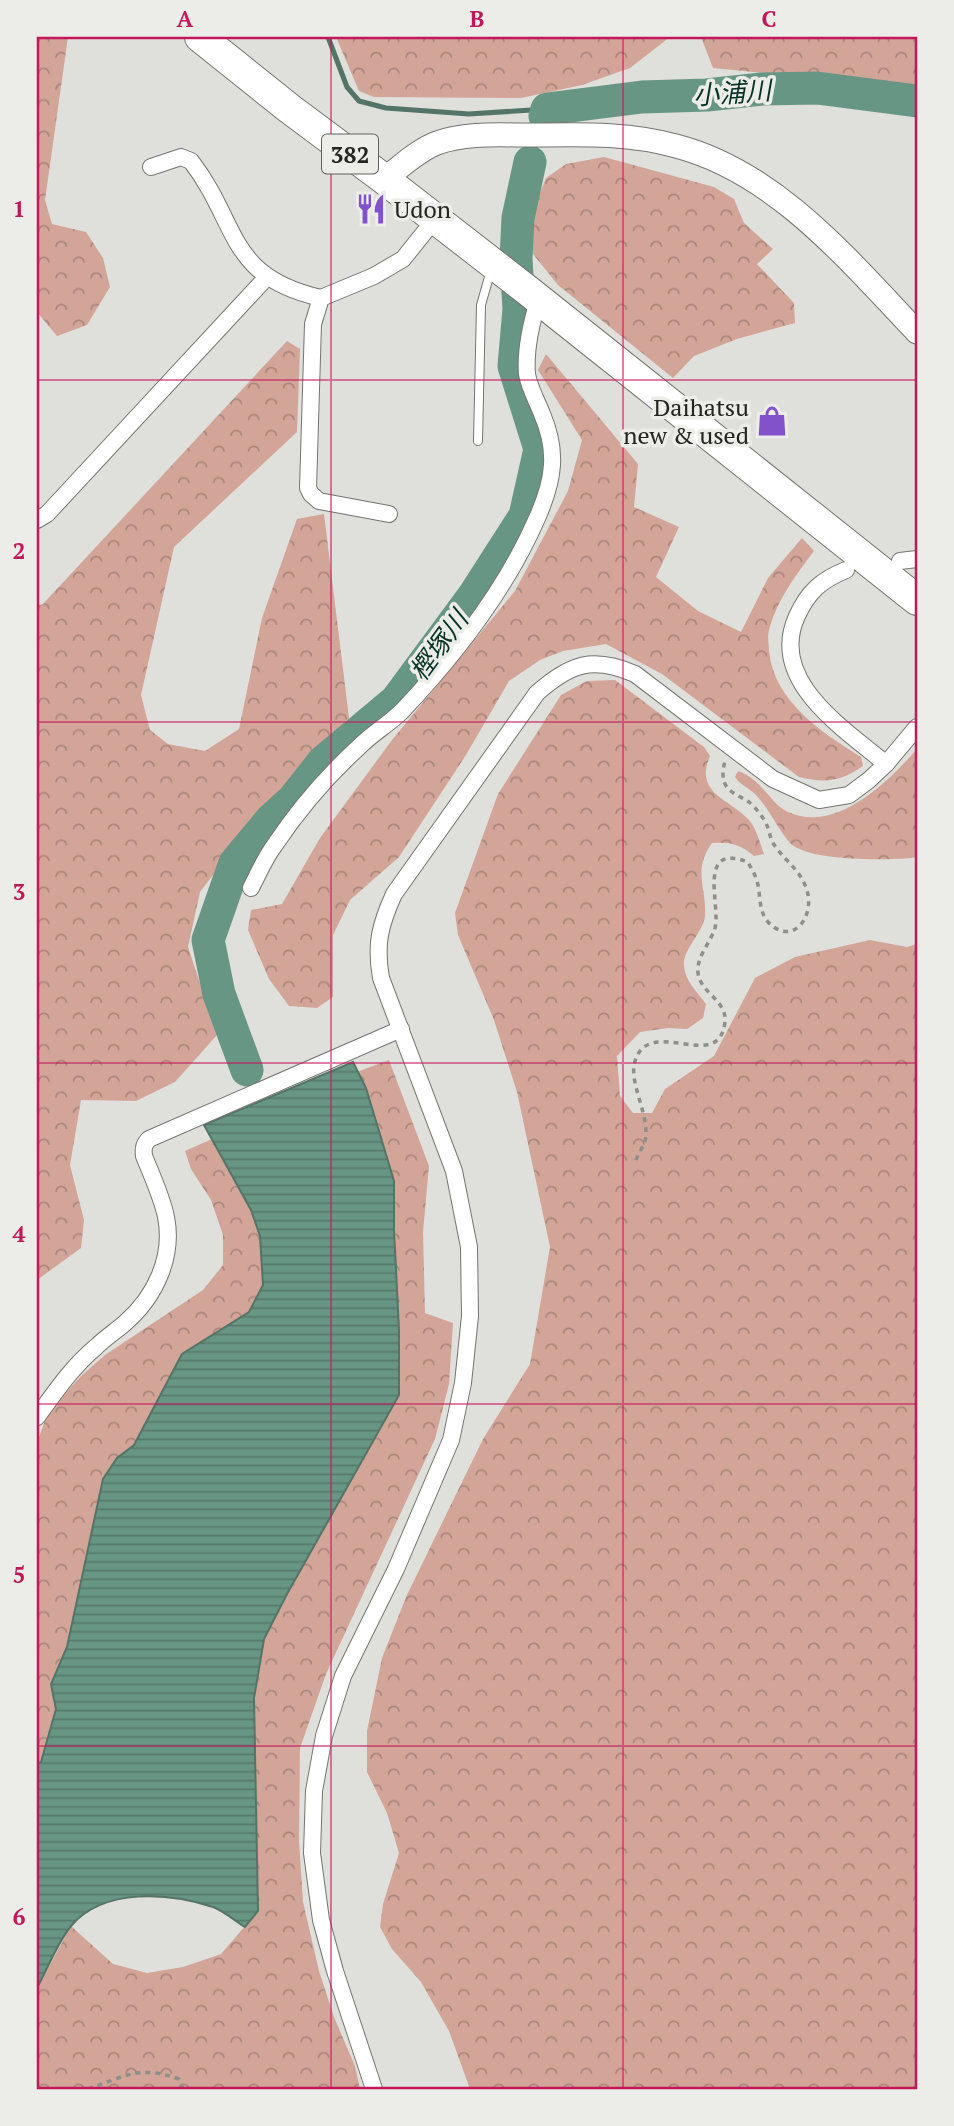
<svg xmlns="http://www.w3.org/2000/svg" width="954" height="2126" viewBox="0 0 954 2126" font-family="'PT Serif','Noto Sans JP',serif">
<defs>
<pattern id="forest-crowns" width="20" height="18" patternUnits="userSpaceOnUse" patternTransform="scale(1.75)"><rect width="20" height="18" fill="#d3a598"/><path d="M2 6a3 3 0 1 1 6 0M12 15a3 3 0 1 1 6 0" fill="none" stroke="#ab867c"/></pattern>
<pattern id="water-rules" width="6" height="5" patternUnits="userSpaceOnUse" patternTransform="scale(1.75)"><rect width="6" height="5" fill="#689684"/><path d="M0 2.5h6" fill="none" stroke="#557a6c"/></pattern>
</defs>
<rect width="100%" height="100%" fill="#dfdfdb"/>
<g fill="url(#forest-crowns)">
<path d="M37,37H68L45,200L52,224L86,232L103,258L110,287L87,325L57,336L37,312Z"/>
<path d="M336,37H670L630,68L582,85L521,98L374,97L359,91Z"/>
<path d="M701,37H917V88L713,68Z"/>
<path d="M604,157L714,187L734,199L744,223L773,249L757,264L794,303L795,323L737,339L694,356L673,378L558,285L533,254L529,220L546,178L566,164Z"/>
<path d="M287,341L300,349L297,432L174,547L141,695L150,730L168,744L205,751L239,729L262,618L297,519L324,514L349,718L267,805L200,892L188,947L217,1035L175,1082L136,1101L81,1100L70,1165L84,1220L81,1248L37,1280V606L43,604Z"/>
<path d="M546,354L638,464L634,507L679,527L656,577L698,611L741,632L768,578L802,538L814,551C796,575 777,600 769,630C767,636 769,644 769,651C774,701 821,732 861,757L863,766C840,782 826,783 799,777L662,674L606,644L563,651L540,660L509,681L466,755L399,857L350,900L333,935V997L317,1008L289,1006L269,979L248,930L251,910L282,904L320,838L392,740L515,591L568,491L582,440L538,370Z"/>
<path d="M615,680L704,747L710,756C694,793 728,798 748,819C756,827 760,843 764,854L754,856C740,844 730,842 712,843C692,871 707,887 705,916C703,933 682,950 684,966C685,981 698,993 706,1004L703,1018L687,1029L668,1028L640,1032L617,1056L620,1096L633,1113H652L665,1089L714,1056L755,978L795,957L870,940L907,947L917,944V2089H470L449,2031L421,1982L392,1949L380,1927L383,1904L399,1853L387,1813L367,1772V1731L382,1658L406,1597L483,1439L530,1364L550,1247L517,1092L494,1020L458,935L455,913L498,794L561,695L587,681Z"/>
<path d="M917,749V856L912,858C886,860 809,862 790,843C777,828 769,808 755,794C749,788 740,785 735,777L738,771C763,780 770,804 788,812C836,834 888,782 917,749Z"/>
<path d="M389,1060L429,1166L423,1232L425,1313L453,1323L449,1384L435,1439L326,1674L300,1748L299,1841L303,1902L319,1971L334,2017L355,2066L360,2089H37V1988L71,1926L113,1964L147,1973L183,1967L221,1954L258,1911L254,1698L264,1639L287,1594L399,1395L394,1181L366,1088L357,1072Z"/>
<path d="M212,1139L251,1210L260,1236L263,1285L249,1312L182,1354L134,1445L117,1458L67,1647L51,1684L56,1709L41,1762L37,1764V1443L48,1412L81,1376L105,1355L203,1290L223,1265V1235L211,1200L191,1169L185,1151Z"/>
</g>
<path fill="url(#water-rules)" stroke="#547467" stroke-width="2" d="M353,1062L366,1088L394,1181V1229L399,1330V1395L287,1594L264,1639L254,1698L258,1911L245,1927C235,1921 224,1911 213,1907C170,1893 104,1887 71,1926C58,1942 47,1969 37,1988V1764L41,1762L56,1709L51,1684L67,1647L103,1479L117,1458L134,1445L182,1354L249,1312L263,1285L260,1236L251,1210L204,1125Z"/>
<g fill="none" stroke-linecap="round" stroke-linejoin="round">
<path stroke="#547467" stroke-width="5" d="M328,37L347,87L359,101L386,108L469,114L547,109"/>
<g stroke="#689684" stroke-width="33">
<path d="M545,116L547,109L642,97L707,95L762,89L817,88L917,101"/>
<path d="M247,1070L219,994L208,940L235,863L271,820L293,800L323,762L396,701L475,594L525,516L540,449L514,366L519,309L516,259L518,218L530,162"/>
</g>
<g stroke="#757471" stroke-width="10">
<path id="lane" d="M478,441L481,305L491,270"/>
</g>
<g stroke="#757471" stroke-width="18">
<g id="street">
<path d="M151,167L181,157L191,161C240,225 226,276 321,298"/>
<path d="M389,514L319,501L311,494L308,488L313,324L321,298L374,276L403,259L435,219"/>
<path d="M37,520L47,514L267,277"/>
<path d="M900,561L917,559"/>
<path d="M846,570C821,580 808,592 797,616C767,681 845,729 886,764"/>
<path d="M251,888C258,874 265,858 274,846C298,810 329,774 361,745C373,733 389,724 402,711C456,654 507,588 538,516C554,479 558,451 542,414C537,401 529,387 527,374C525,349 531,324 538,301"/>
<path d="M37,1417C55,1392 72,1367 96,1347C105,1338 116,1331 125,1323C155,1297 174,1257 166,1217C162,1197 152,1176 144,1156C143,1148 144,1144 149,1139L401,1029"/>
<path d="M374,2089L335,1971L321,1920L312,1853L314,1791L324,1736L343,1676L396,1569L451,1440L463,1383L470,1316L469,1247L454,1171L381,978C375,944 380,925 394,894L537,693C571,663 593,656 635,674L773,779L819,800L849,795L869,780L886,764L917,727"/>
</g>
</g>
<g stroke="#757471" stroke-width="25">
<path id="secondary" d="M384,179C401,167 418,150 437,143C469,131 510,136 543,135C587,134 633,134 676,146C776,172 848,260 917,332"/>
</g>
<g stroke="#757471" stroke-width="32">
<path id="highway" d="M200,37L290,109L384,179L527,290L917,600"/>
</g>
<g stroke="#8e8e8b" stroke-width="3.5" stroke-dasharray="5 5" stroke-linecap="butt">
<path d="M636,1160C638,1154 643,1147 645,1141C651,1117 628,1083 635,1061C650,1014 719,1075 725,1022C727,1000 701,994 698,973C696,957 711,942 715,928C721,905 696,842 748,862C751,868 755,874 757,881C761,895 758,910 768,922C794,949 818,913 805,885C798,868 782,858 773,843C770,838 770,833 768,828C765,819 756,808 749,802C742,797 732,794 727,787C721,780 723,769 725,761"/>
<path d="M88,2089C125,2076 140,2065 179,2079L183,2089"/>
</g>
<use href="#lane" stroke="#fff" stroke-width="8"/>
<use href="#street" stroke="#fff" stroke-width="16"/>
<use href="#secondary" stroke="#fff" stroke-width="23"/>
<use href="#highway" stroke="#fff" stroke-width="30"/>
</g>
<path fill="none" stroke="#c2185b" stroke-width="2" stroke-opacity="0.55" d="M331,37V2089M623,37V2089M37,380H917M37,722H917M37,1063H917M37,1404H917M37,1746H917"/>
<defs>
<g id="restaurant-bare" transform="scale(2.415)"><path d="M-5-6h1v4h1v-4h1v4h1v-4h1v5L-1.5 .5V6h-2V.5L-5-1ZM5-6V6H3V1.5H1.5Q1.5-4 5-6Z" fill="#8252cb" stroke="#ecece8" stroke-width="2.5" paint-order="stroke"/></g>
<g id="shop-bare" transform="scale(2.415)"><path d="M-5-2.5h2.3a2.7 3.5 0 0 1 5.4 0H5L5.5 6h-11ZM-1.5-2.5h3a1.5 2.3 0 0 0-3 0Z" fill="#8252cb" stroke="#ecece8" stroke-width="2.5" paint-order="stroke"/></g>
</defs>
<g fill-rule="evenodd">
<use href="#restaurant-bare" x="371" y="209"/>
<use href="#shop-bare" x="772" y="421"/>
</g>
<g text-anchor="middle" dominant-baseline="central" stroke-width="7" stroke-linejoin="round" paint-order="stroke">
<rect fill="#ecece8" stroke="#60605d" stroke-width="2" x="322" y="134.5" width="56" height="39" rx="5"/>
<g font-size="23" font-weight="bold" fill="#242422">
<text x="350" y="154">382</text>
</g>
<g font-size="24" fill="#242422" stroke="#ecece8" text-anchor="start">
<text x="394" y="209">Udon</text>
<text x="749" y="407" text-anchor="end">Daihatsu<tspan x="749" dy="28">new &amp; used</tspan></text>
</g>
<g font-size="26" font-style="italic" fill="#063225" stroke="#ecece8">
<text transform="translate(732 92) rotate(-4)">小浦川</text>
<text transform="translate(438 645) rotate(-54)">樫塚川</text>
</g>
</g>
<rect width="954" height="2126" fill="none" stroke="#ecece8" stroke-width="77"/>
<rect x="38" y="38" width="878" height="2050" fill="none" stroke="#c2185b" stroke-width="2.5"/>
<g font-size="23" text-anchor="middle" font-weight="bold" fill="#c2185b">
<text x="185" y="27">A</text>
<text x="477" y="27">B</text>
<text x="769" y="27">C</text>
<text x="19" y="217">1</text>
<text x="19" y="559">2</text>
<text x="19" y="900">3</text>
<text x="19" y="1242">4</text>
<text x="19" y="1583">5</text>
<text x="19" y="1925">6</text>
</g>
</svg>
